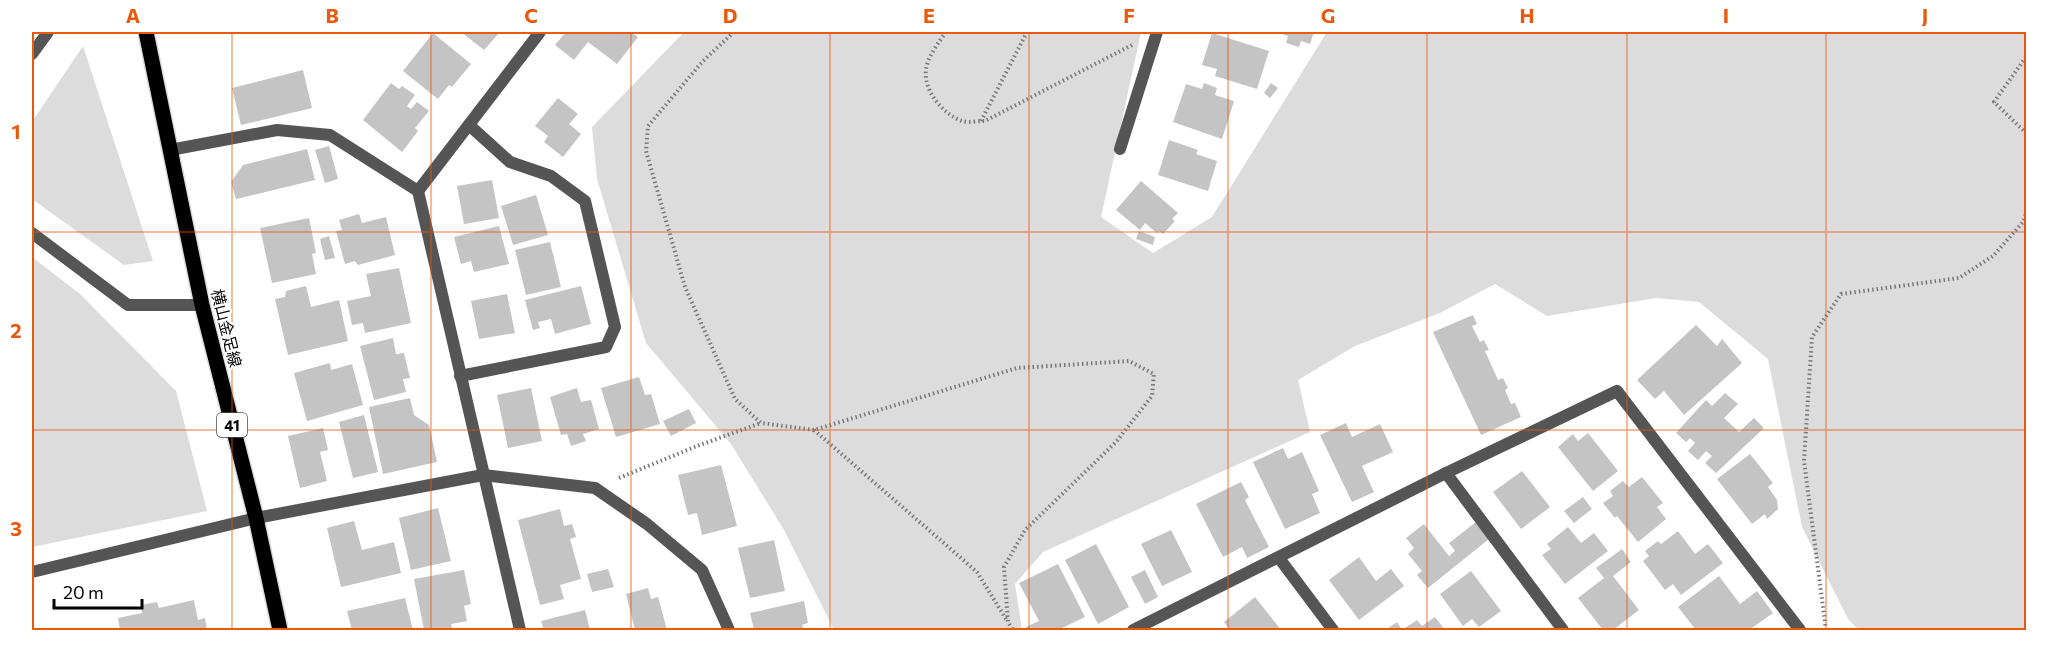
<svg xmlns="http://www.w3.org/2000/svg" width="2058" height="662" viewBox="0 0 2058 662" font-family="Commissioner,'Noto Sans JP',sans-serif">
<rect width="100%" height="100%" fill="#fff"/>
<g fill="#dcdcdc">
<path d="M684,32H1141L1101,217L1153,253L1212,217L1327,32H2026V630H1859L1848,619L1802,527L1768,359L1699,302L1656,298L1547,316L1495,284L1440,313L1355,346L1298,380L1310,432L1043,552L1015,584L1022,630H834L784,530L731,444L646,343L597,179L592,127Z"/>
<path d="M83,46L153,261L124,265L32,199V122Z"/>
<path d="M32,257L80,294L176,391L207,511L32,547Z"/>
</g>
<g fill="#c4c4c4">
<path d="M461,32H500L484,50Z"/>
<path d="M566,32H574L577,34L579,32H631L638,37L617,64L588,42L574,60L555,45Z"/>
<path d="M1275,32H1314L1310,44L1301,41L1299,47L1286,43L1288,36Z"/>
<path d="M433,33L471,64L452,87L449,85L438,99L403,71Z"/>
<path d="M1212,33L1269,51L1257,89L1215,76L1217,69L1202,65Z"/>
<path d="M303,70L312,108L241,125L232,88Z"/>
<path d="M391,83L399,89L402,86L415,95L407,106L411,109L417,102L429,111L415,128L418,131L402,152L363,120Z"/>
<path d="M1204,83L1217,88L1215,95L1234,101L1222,139L1173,122L1186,84L1202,89Z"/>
<path d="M1271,83L1278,88L1270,98L1264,93Z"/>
<path d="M558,98L578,114L569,124L581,134L563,157L544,142L548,136L535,126Z"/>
<path d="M1169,140L1198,150L1196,154L1217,161L1208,191L1158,175Z"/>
<path d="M329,146L338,179L325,183L315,150Z"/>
<path d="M307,149L315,180L236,199L231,182L243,165Z"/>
<path d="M492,180L499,218L464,224L457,186Z"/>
<path d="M1141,181L1178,213L1172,219L1175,221L1163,234L1159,231L1157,233L1145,223L1140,230L1116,210Z"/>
<path d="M536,195L548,235L513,245L501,206Z"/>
<path d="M359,214L362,223L386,217L395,255L358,265L355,261L345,264L336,231L342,230L339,220Z"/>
<path d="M309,218L316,253L312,254L316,274L272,283L260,228Z"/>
<path d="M499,226L509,264L474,272L471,261L461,264L454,237Z"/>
<path d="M1139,231L1155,237L1153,245L1136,239Z"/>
<path d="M329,236L335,258L325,260L320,239Z"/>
<path d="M550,242L561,287L526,295L515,250Z"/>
<path d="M399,268L411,323L365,333L363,323L352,325L347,301L371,296L366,274Z"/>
<path d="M306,286L311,307L339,300L348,341L288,355L275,299L285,297L286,291Z"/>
<path d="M581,286L591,324L555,334L551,319L538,322L540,328L533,330L525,300Z"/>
<path d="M507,294L515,333L479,339L471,301Z"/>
<path d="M1473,315L1477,324L1472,326L1480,342L1484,340L1489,350L1485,351L1498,380L1503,378L1508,388L1505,390L1511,404L1515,403L1521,417L1481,435L1433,332Z"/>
<path d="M1696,325L1717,346L1722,339L1742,363L1684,415L1664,391L1655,399L1637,380Z"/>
<path d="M393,338L396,354L404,353L410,378L403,379L406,392L374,400L360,346Z"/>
<path d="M330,363L331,370L352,364L363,405L307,421L294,373Z"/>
<path d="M639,377L645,395L651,394L660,424L616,437L601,388Z"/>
<path d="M531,388L542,441L508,448L497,395Z"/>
<path d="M577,388L581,402L591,400L599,429L583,434L586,441L571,446L567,434L561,435L550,397Z"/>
<path d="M1725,393L1738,404L1724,418L1739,432L1754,418L1764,428L1716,473L1705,463L1712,456L1706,451L1698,460L1688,451L1695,443L1690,438L1686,442L1676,433L1706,400L1712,406Z"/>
<path d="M410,398L414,415L429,425L437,462L383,474L369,407Z"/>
<path d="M689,409L696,423L671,436L663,421Z"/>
<path d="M364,415L378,472L353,478L339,422Z"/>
<path d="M1346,423L1352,437L1380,424L1393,452L1362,466L1374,492L1352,502L1320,435Z"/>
<path d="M323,428L328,450L320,452L327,481L300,488L288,436Z"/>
<path d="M1588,433L1618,471L1593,491L1558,447L1573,434L1578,441Z"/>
<path d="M1283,448L1288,459L1302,452L1319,491L1312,494L1320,513L1285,529L1253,462Z"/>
<path d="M1750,454L1773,483L1768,487L1777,500L1778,509L1767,519L1765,514L1752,524L1717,479Z"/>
<path d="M721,465L737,526L702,535L697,513L688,515L678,475Z"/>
<path d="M1522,471L1550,507L1521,529L1493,492Z"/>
<path d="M1642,477L1663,503L1657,507L1666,519L1638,542L1617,516L1615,518L1603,503L1613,496L1610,491L1623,481L1629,487Z"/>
<path d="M1241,482L1249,497L1245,500L1269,547L1247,558L1242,547L1223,557L1196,504Z"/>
<path d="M1583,497L1592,509L1574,523L1564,511Z"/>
<path d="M438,508L451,561L411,570L399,518Z"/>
<path d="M560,509L564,526L572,524L576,537L570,539L581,579L560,585L564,599L540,605L518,520Z"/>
<path d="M354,521L362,550L394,542L401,573L341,587L327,528Z"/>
<path d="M1476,522L1489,539L1428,588L1417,575L1422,571L1408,554L1414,548L1406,538L1424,524L1449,556L1455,551L1449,543Z"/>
<path d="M1568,527L1581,543L1594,533L1608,551L1565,584L1542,555L1551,549L1547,544Z"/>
<path d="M1171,530L1192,572L1162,586L1141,544Z"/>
<path d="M1678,531L1695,554L1708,544L1723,563L1681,595L1673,584L1665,590L1643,561L1649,556L1645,551L1658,541L1661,544Z"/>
<path d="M774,540L785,591L750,598L738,548Z"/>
<path d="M1096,544L1129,607L1098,624L1065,560Z"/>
<path d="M1622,549L1631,562L1613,576L1639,610L1613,630H1603L1578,598L1604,578L1596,568Z"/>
<path d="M1359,557L1376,581L1391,569L1404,586L1359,620L1329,580Z"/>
<path d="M1058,564L1085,617L1058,630H1028L1026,627L1039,621L1019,583Z"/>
<path d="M608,569L614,587L592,592L587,574Z"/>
<path d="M464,570L471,604L464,606L467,621L451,624L452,628L424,630L414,579Z"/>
<path d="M1145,570L1158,597L1145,604L1131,577Z"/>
<path d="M1471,571L1501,611L1479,627L1472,619L1463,626L1440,594Z"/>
<path d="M1719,576L1740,604L1757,591L1773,613L1749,630H1696L1678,607Z"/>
<path d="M648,588L651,599L658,597L667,630H635L626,594Z"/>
<path d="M1255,597L1281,630H1230L1224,622Z"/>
<path d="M405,598L413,630H352L347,611Z"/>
<path d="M194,600L198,620L205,618L207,630H120L118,618L142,613L141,605L157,602L159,608Z"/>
<path d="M804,601L808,623L802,625L804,630H754L750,613Z"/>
<path d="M585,610L590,630H544L541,621Z"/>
<path d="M1435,617L1445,630H1385L1397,622L1402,630L1417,620L1422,626Z"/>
</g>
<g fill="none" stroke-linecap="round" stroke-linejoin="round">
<g stroke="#dbdbdb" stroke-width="18">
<path id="primary" d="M146,32L202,305L256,518L280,630"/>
</g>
<g stroke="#777" stroke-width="4" stroke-dasharray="1.5 3" stroke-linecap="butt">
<path d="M734,32L703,61L648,126L646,151L685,287L735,399L761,423L814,430L1017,368L1129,361L1154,374L1152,396L1116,442L1025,530L1004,567L1008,622L1013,630"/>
<path d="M946,32C939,42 928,56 926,69C923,91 943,114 962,121C968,123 978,121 985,121L1132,45"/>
<path d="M2026,57L1994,102L2026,133"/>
<path d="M981,121L1027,32"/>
<path d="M814,430L977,572L1006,619"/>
<path d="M619,478L697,446L761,423"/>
<path d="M1826,630L1804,461L1812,337L1841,294L1959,278L1993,256L2024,221L2026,213"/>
</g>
<g stroke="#555" stroke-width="12">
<path d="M1120,149L1157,32"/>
<path d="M170,150L277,130L330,135L418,191L520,630"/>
<path d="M418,191L540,32"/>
<path d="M32,233L128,305H202"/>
<path d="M460,376L606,347L615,327L585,201L551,176L510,162L469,125"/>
<path d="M1446,473L1563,630"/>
<path d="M1279,558L1333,630"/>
<path d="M32,572L256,518L483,475L595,488L647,524L702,570L729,630"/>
<path d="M1133,630L1446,473L1617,391L1800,630"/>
</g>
<path stroke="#555" stroke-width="12" d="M32,54L48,32"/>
<use href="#primary" stroke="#000" stroke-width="15"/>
</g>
<path fill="none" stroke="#e8590c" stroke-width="1.5" stroke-opacity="0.55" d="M232,32V630M431,32V630M631,32V630M830,32V630M1029,32V630M1228,32V630M1427,32V630M1627,32V630M1826,32V630M32,232H2026M32,430H2026"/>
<g text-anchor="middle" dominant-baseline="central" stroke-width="4.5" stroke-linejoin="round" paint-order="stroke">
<rect fill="#fff" stroke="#4c4c4c" stroke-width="1.5" x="217" y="413" width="30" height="24" rx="4.5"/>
<g font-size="15" font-weight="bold" fill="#000">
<text x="232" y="425">41</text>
</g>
<g font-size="16" fill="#000" stroke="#fff">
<text transform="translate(227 328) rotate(76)">横山金足線</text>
</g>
</g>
<rect width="2058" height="662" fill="none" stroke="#ffffff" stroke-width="66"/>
<path d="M54 599v9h88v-9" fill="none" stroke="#000000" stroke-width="3"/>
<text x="63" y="599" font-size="18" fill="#000000" stroke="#ffffff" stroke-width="4.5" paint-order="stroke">20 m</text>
<rect x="33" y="33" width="1992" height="596" fill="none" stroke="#e8590c" stroke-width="2"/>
<g font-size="20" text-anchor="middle" font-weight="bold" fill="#e8590c">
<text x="133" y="23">A</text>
<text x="332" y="23">B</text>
<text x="531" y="23">C</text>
<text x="730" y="23">D</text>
<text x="929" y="23">E</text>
<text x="1129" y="23">F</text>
<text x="1328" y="23">G</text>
<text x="1527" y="23">H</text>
<text x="1726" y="23">I</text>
<text x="1925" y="23">J</text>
<text x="16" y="139">1</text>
<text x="16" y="338">2</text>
<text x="16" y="536">3</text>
</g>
</svg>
